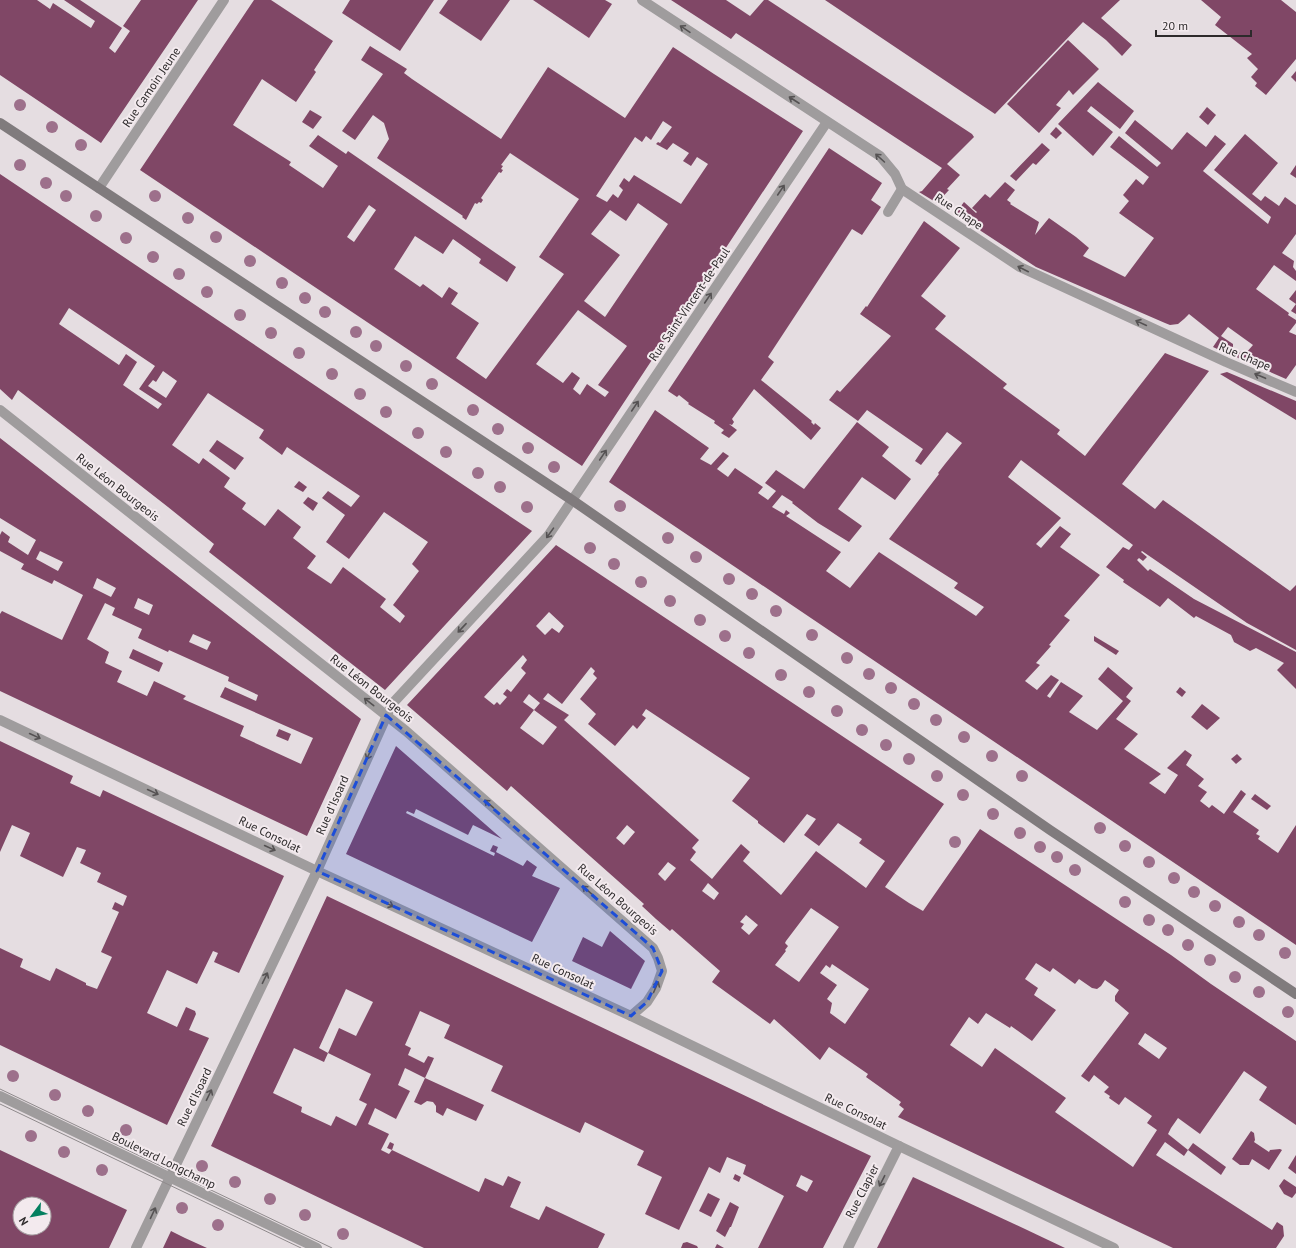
<svg xmlns="http://www.w3.org/2000/svg" width="1296" height="1248" viewBox="0 0 1296 1248" font-family="'PT Sans',sans-serif">
<rect width="100%" height="100%" fill="#e5dde1"/>
<g fill="#804766" fill-rule="evenodd">
<path d="M0,0H37L50,9L53,3L91,28L95,21L64,0H80L122,28L109,48L115,53L130,31L123,26L141,0H198L101,143L0,75Z"/>
<path d="M254,0H271L333,41L314,70L316,72L296,102L262,79L233,125L291,162L289,165L323,188L338,166L309,146L318,135L346,154L348,151L516,267L507,282L479,263L481,259L453,239L443,254L415,236L394,269L420,287L423,284L442,298L449,287L458,293L451,304L479,323L456,358L486,379L564,274L539,257L579,199L510,153L501,165L503,166L501,169L503,170L501,173L499,172L481,198L483,200L481,203L479,202L477,204L475,203L466,220L462,217L463,216L377,158L389,139L384,123L373,115L355,140L342,131L383,74L361,60L370,46L407,69L404,73L412,79L501,139L548,67L625,118L673,47L714,74L803,131L582,466L140,170ZM663,121L672,127L660,143L658,142L656,144L667,150L673,143L689,153L683,161L691,166L697,157L708,164L681,204L634,175L629,182L624,178L619,186L623,190L618,198L613,194L607,202L596,196L635,137L642,142L646,136L651,140ZM638,203L668,224L605,317L584,301L620,255L591,234L610,210L626,221ZM369,205L376,210L354,242L347,237ZM578,310L627,346L598,385L609,392L605,397L587,384L580,395L573,389L580,378L572,372L563,383L536,364Z"/>
<path d="M350,0H434L400,51L342,13Z"/>
<path d="M448,0H510L481,41L439,13Z"/>
<path d="M533,0H605L612,4L589,38Z"/>
<path d="M671,0H726L750,16L764,0H768L972,134L974,137L947,164L960,175L947,189L949,190L937,203L919,192L922,191L942,168L736,33L731,39Z"/>
<path d="M825,0H1120L1101,18L1132,45L1122,56L1106,40L1083,22L995,114Z"/>
<path d="M1201,0H1281L1296,12V59L1266,95L1255,86L1257,83L1251,77L1258,69L1247,58L1252,54L1215,25L1221,17Z"/>
<path d="M1068,40L1099,69L1073,95L1069,90L1056,105L1061,108L1039,133L1007,104Z"/>
<path d="M1296,71V82L1291,77Z"/>
<path d="M1098,82L1134,111L1120,129L1091,106L1087,111L1113,132L1093,156L1058,124Z"/>
<path d="M1207,107L1216,115L1208,125L1199,117Z"/>
<path d="M310,110L322,117L313,129L302,122Z"/>
<path d="M1135,120L1172,150L1187,132L1206,147L1215,135L1226,144L1203,171L1268,224L1271,217L1214,170L1245,134L1278,163L1252,194L1261,201L1265,196L1279,206L1285,197L1296,205V234L1282,253L1294,261L1293,267L1296,271V281L1274,265L1256,289L1289,313L1288,315L1296,320V323L1289,332L1296,335V365L1286,379L1236,357L1240,352L1243,351L1246,353L1253,345L1228,327L1221,336L1233,344V348L1228,354L1213,347L1219,338L1189,314L1184,319L1178,324L1170,325L1165,323L1036,267L955,214L964,202L976,213L977,212L972,208L985,194L990,198L1005,182L1015,190L1007,200L1011,203L1010,204L1039,222L1035,235L1049,218L1076,237L1089,248L1083,256L1125,277L1154,238L1119,213L1129,201L1123,195L1136,179L1143,185L1149,177L1110,147L1119,136L1157,167L1161,163L1125,133Z"/>
<path d="M1056,127L1062,133L1056,139L1050,134Z"/>
<path d="M1042,143L1050,150L1036,165L1033,163L1016,181L1010,176Z"/>
<path d="M829,148L882,183L871,200L881,207L862,235L852,229L768,357L774,362L761,380L812,421L811,422L814,425L815,423L821,428L811,440L754,389L732,419L734,422L732,425L729,424L737,430L729,438L721,433L724,430L714,423L715,421L688,404L689,403L679,395L677,397L668,391Z"/>
<path d="M1296,165V178L1290,174Z"/>
<path d="M0,174L532,531L385,690L209,552L214,544L168,507L18,390L12,400L0,389ZM69,308L155,366L139,389L162,404L158,409L123,385L137,362L126,354L119,365L59,324ZM163,371L177,381L166,398L148,386L153,380L156,382ZM208,393L264,430L259,438L282,455L287,447L360,496L351,507L328,491L322,498L345,515L326,542L349,559L384,512L428,542L412,564L419,571L393,605L405,616L400,623L380,607L386,599L343,567L331,584L307,568L316,556L293,538L301,527L278,509L265,526L242,509L246,503L224,487L230,478L203,458L199,464L172,445Z"/>
<path d="M924,221L960,248L921,296L946,316L935,329L1007,384L1003,388L1060,430L1057,434L1085,456L1165,353L1209,371L1122,484L1155,509L1163,500L1290,591L1296,585V650L1247,623L1142,551L1141,552L1147,557L1143,561L1139,558L1137,560L1148,571L1150,569L1194,599L1296,652V689L1277,670L1284,663L1256,648L1250,651L1234,642L1231,635L1196,616L1194,618L1168,598L1160,607L1123,582L1124,580L1106,567L1123,547L1129,550L1133,545L1021,460L1008,477L1061,518L1036,544L1041,548L1060,526L1071,534L1060,547L1100,575L1064,616L1070,620L1049,645L1051,646L1036,663L1040,665L1025,681L1037,690L1051,675L1059,680L1047,696L1050,698L1061,682L1083,696L1069,712L1097,730L1123,701L1098,679L1108,667L1133,688L1126,697L1131,701L1116,719L1138,734L1124,749L1161,774L1149,783L1165,794L1178,775L1167,768L1185,750L1192,755L1186,765L1204,779L1198,786L1207,792L1200,801L1209,808L1212,805L1224,814L1241,790L1246,794L1233,812L1259,830L1256,834L1260,836L1258,839L1278,853L1296,825V945L609,482L655,410L709,448L700,459L711,465L723,452L729,456L717,469L728,477L735,468L763,487L758,493L768,500L776,491L765,483L776,470L804,489L857,422L889,447L882,456L911,479L895,500L862,477L838,509L862,526L849,542L818,523L792,503L793,502L782,495L772,507L784,514L786,510L790,513L786,516L841,552L826,571L850,588L879,552L976,616L984,607L954,588L958,583L889,539L939,474L938,473L945,464L962,443L947,432L921,465L915,461L923,449L867,410L858,421L829,400L837,390L840,392L891,336L860,314L866,306L867,307Z"/>
<path d="M1296,290V304L1289,299Z"/>
<path d="M1296,304V314L1291,311Z"/>
<path d="M1227,372L1296,401V420L1220,374Z"/>
<path d="M0,438L361,719L307,836L0,691V614L2,611L62,640L83,595L54,580L52,584L21,569L24,564L0,551V535L2,531L10,537L8,542L28,555L36,540L0,518ZM40,551L63,562L58,571L36,559ZM97,578L116,588L111,597L93,588ZM138,598L153,605L149,615L134,608ZM105,603L115,608L112,615L142,629L138,638L168,652L169,650L229,677L228,681L258,695L256,701L225,687L220,697L313,738L301,764L240,736L244,726L183,699L186,696L154,681L147,696L117,682L122,671L105,663L109,652L87,639ZM193,634L211,642L207,650L189,642Z"/>
<path d="M217,440L244,458L235,470L209,451Z"/>
<path d="M299,481L307,487L303,492L294,487Z"/>
<path d="M308,497L318,503L313,511L303,503Z"/>
<path d="M556,545L944,804L885,887L909,903L923,911L980,829L1171,955L1211,984L1296,1041V1125L1259,1100L1267,1087L1244,1071L1200,1134L1178,1118L1171,1128L1168,1134L1188,1150L1184,1156L1165,1142L1156,1155L1272,1230L1277,1222L1283,1226L1284,1236L1276,1248H1173L898,1117L904,1109L899,1105L901,1102L866,1077L868,1074L829,1047L820,1060L774,1019L770,1024L712,982L720,971L672,929L670,931L656,919L642,906L644,904L511,786L507,791L407,705ZM549,612L564,626L559,633L552,628L545,635L536,626ZM523,655L527,660L521,668L526,673L511,692L507,689L503,694L507,697L500,705L497,702L494,705L484,697ZM591,667L595,671L593,674L597,678L580,699L596,714L588,724L615,746L633,725L637,729L646,718L642,715L646,709L750,778L732,801L758,821V823L784,843L807,814L816,819L804,835L819,846L838,823L862,839L859,843L885,861L866,888L816,851L781,895L743,861L750,852L741,844L712,879L690,860L696,852L692,848L699,840L564,720L569,715L543,699L548,693L562,704ZM529,694L540,703L534,710L523,702ZM534,710L557,727L543,745L520,728ZM627,825L635,832L624,845L616,838ZM668,862L676,868L665,881L658,874ZM708,883L719,893L714,900L702,891ZM811,908L839,927L799,982L775,965L786,951L785,950L788,946L785,943L786,941ZM746,915L758,925L749,935L741,928L744,924L740,922ZM1036,963L1050,972L1053,968L1075,984L1079,979L1092,988L1097,989L1101,986L1105,980L1119,990L1115,996V1001L1129,1013L1081,1076L1089,1082L1094,1075L1109,1087L1104,1092L1110,1096L1109,1098L1119,1105L1125,1097L1152,1116L1147,1123L1157,1130L1133,1167L1055,1112L1066,1098L995,1048L982,1067L950,1045L969,1017L978,1024L986,1013L1010,1028L1011,1026L1032,1041L1056,1010L1034,995L1038,988L1025,979ZM832,964L869,989L845,1024L830,1013L832,1003L827,999L837,985L820,973L826,965L830,968ZM1145,1033L1167,1048L1159,1059L1138,1044Z"/>
<path d="M1094,636L1119,651L1116,655L1094,641Z"/>
<path d="M133,649L163,663L159,672L129,658Z"/>
<path d="M1180,687L1186,692L1182,697L1176,692Z"/>
<path d="M1202,704L1220,718L1207,730L1191,717Z"/>
<path d="M279,729L291,734L288,741L276,736Z"/>
<path d="M0,741L73,776L70,783L100,797L103,790L284,876L239,973L214,962L218,953L213,951L197,984L167,970L147,1013L177,1027L186,1007L195,1011L196,1014L189,1030L209,1038L167,1125L0,1045V948L23,959L20,967L50,981L56,968L86,983V985L97,989L112,957L101,952L119,912L112,909L115,902L123,906L127,896L97,882L101,873L80,863L86,850L77,847L63,877L20,856L30,833L12,825L0,852Z"/>
<path d="M396,746L502,839L473,825L468,835L416,809L414,814L407,811L406,813L494,856L495,853L490,851L493,845L498,847L496,852L523,866L527,860L537,867L532,876L560,888L532,942L346,854Z"/>
<path d="M1237,754L1242,759L1236,764L1231,759Z"/>
<path d="M1255,794L1271,806L1267,810L1251,799Z"/>
<path d="M327,896L871,1156L823,1248H758L784,1196L743,1174L746,1165L727,1157L720,1173L709,1167L679,1230L645,1214L662,1177L637,1165L644,1151L585,1122L580,1133L491,1091L503,1066L444,1038L450,1025L420,1011L405,1045L411,1048L408,1055L424,1063L428,1056L434,1058L425,1078L484,1105L476,1121L447,1108L443,1116L436,1112V1106L433,1102L427,1101L421,1105L414,1102L425,1078L405,1068L398,1085L410,1091L396,1119L375,1108L368,1124L389,1134L381,1150L389,1154L392,1150L479,1192L485,1178L503,1186L508,1176L521,1182L510,1207L539,1220L546,1206L605,1234L598,1248H424L211,1146ZM346,989L373,1002L356,1036L339,1028L328,1053L319,1048ZM294,1048L324,1062L328,1053L371,1074L359,1100L367,1104L356,1126L336,1116L331,1126L301,1112L302,1107L273,1093ZM801,1175L813,1181L807,1192L796,1186Z"/>
<path d="M610,931L645,961L631,989L572,961L583,937L602,947Z"/>
<path d="M1251,1131L1254,1133L1255,1140L1254,1142L1269,1152L1270,1150L1280,1149L1282,1150L1269,1170L1252,1159L1249,1165H1240L1232,1159Z"/>
<path d="M390,1142L394,1144L392,1150L387,1148Z"/>
<path d="M1193,1143L1226,1167L1221,1175L1188,1150Z"/>
<path d="M0,1150L127,1210L109,1248H0ZM20,1204H44V1228H20Z"/>
<path d="M1296,1155V1174L1288,1168Z"/>
<path d="M735,1174L741,1177L739,1182L733,1179Z"/>
<path d="M913,1177L1025,1229L1065,1248H877Z"/>
<path d="M1284,1179L1296,1187V1193L1292,1198L1284,1194L1279,1186Z"/>
<path d="M708,1193L720,1199L711,1217L699,1211Z"/>
<path d="M730,1202L739,1207L731,1227H730L725,1237L716,1231Z"/>
<path d="M171,1231L185,1238L207,1248H163Z"/>
<path d="M687,1242L697,1246L698,1248H681L683,1243Z"/>
<path d="M717,1244L724,1248H715Z"/>
</g>
<g fill="none" stroke-linecap="round" stroke-linejoin="round">
<path stroke="#9f9c9d" stroke-width="10" d="M888,212L902,189"/>
<g stroke="#9f9c9d" stroke-width="10">
<path d="M642,0L880,156L895,174L902,189L1020,267L1226,362L1296,392"/>
<path d="M99,188L224,0"/>
<path d="M0,410L406,731L653,948L658,958L662,971L656,988L647,1002L631,1016"/>
<path d="M0,720L317,871L631,1016L899,1146L1114,1248"/>
<path d="M0,1096L317,1248"/>
<path d="M136,1248L317,871L392,704L548,536L827,122"/>
<path d="M848,1248L899,1146"/>
</g>
<path stroke="#807b7d" stroke-width="10" d="M0,123L572,500L1050,830L1296,994"/>
<g stroke="#8f8a8c" stroke-width="1">
<path d="M0,1089L332,1248"/>
<path d="M0,1104L301,1248"/>
</g>
</g>
<g fill="#9d708b">
<circle cx="20" cy="105" r="6"/>
<circle cx="52" cy="127" r="6"/>
<circle cx="81" cy="145" r="6"/>
<circle cx="20" cy="165" r="6"/>
<circle cx="46" cy="183" r="6"/>
<circle cx="66" cy="196" r="6"/>
<circle cx="155" cy="196" r="6"/>
<circle cx="96" cy="216" r="6"/>
<circle cx="188" cy="218" r="6"/>
<circle cx="216" cy="237" r="6"/>
<circle cx="126" cy="238" r="6"/>
<circle cx="153" cy="257" r="6"/>
<circle cx="250" cy="261" r="6"/>
<circle cx="179" cy="274" r="6"/>
<circle cx="282" cy="283" r="6"/>
<circle cx="207" cy="292" r="6"/>
<circle cx="305" cy="298" r="6"/>
<circle cx="325" cy="312" r="6"/>
<circle cx="240" cy="315" r="6"/>
<circle cx="356" cy="332" r="6"/>
<circle cx="271" cy="333" r="6"/>
<circle cx="376" cy="346" r="6"/>
<circle cx="299" cy="353" r="6"/>
<circle cx="406" cy="366" r="6"/>
<circle cx="332" cy="374" r="6"/>
<circle cx="432" cy="384" r="6"/>
<circle cx="360" cy="394" r="6"/>
<circle cx="473" cy="410" r="6"/>
<circle cx="386" cy="412" r="6"/>
<circle cx="498" cy="429" r="6"/>
<circle cx="418" cy="433" r="6"/>
<circle cx="528" cy="448" r="6"/>
<circle cx="446" cy="452" r="6"/>
<circle cx="554" cy="467" r="6"/>
<circle cx="478" cy="473" r="6"/>
<circle cx="500" cy="487" r="6"/>
<circle cx="620" cy="506" r="6"/>
<circle cx="527" cy="507" r="6"/>
<circle cx="668" cy="538" r="6"/>
<circle cx="590" cy="548" r="6"/>
<circle cx="696" cy="557" r="6"/>
<circle cx="614" cy="564" r="6"/>
<circle cx="729" cy="579" r="6"/>
<circle cx="641" cy="582" r="6"/>
<circle cx="752" cy="594" r="6"/>
<circle cx="670" cy="601" r="6"/>
<circle cx="776" cy="611" r="6"/>
<circle cx="700" cy="620" r="6"/>
<circle cx="812" cy="635" r="6"/>
<circle cx="725" cy="636" r="6"/>
<circle cx="749" cy="653" r="6"/>
<circle cx="847" cy="658" r="6"/>
<circle cx="869" cy="674" r="6"/>
<circle cx="781" cy="675" r="6"/>
<circle cx="891" cy="688" r="6"/>
<circle cx="809" cy="692" r="6"/>
<circle cx="914" cy="704" r="6"/>
<circle cx="837" cy="711" r="6"/>
<circle cx="936" cy="720" r="6"/>
<circle cx="862" cy="730" r="6"/>
<circle cx="964" cy="737" r="6"/>
<circle cx="886" cy="745" r="6"/>
<circle cx="992" cy="756" r="6"/>
<circle cx="909" cy="759" r="6"/>
<circle cx="937" cy="776" r="6"/>
<circle cx="1022" cy="776" r="6"/>
<circle cx="963" cy="795" r="6"/>
<circle cx="993" cy="814" r="6"/>
<circle cx="1100" cy="828" r="6"/>
<circle cx="1020" cy="833" r="6"/>
<circle cx="955" cy="842" r="6"/>
<circle cx="1125" cy="846" r="6"/>
<circle cx="1040" cy="847" r="6"/>
<circle cx="1057" cy="857" r="6"/>
<circle cx="1149" cy="862" r="6"/>
<circle cx="1075" cy="870" r="6"/>
<circle cx="1174" cy="878" r="6"/>
<circle cx="1194" cy="892" r="6"/>
<circle cx="1125" cy="902" r="6"/>
<circle cx="1215" cy="906" r="6"/>
<circle cx="1149" cy="920" r="6"/>
<circle cx="1239" cy="922" r="6"/>
<circle cx="1168" cy="930" r="6"/>
<circle cx="1259" cy="935" r="6"/>
<circle cx="1188" cy="945" r="6"/>
<circle cx="1285" cy="953" r="6"/>
<circle cx="1210" cy="960" r="6"/>
<circle cx="1235" cy="977" r="6"/>
<circle cx="1259" cy="992" r="6"/>
<circle cx="1288" cy="1012" r="6"/>
<circle cx="13" cy="1076" r="6"/>
<circle cx="55" cy="1095" r="6"/>
<circle cx="88" cy="1111" r="6"/>
<circle cx="126" cy="1130" r="6"/>
<circle cx="31" cy="1136" r="6"/>
<circle cx="64" cy="1152" r="6"/>
<circle cx="202" cy="1166" r="6"/>
<circle cx="102" cy="1170" r="6"/>
<circle cx="235" cy="1182" r="6"/>
<circle cx="270" cy="1199" r="6"/>
<circle cx="182" cy="1208" r="6"/>
<circle cx="305" cy="1215" r="6"/>
<circle cx="218" cy="1225" r="6"/>
<circle cx="343" cy="1234" r="6"/>
</g>
<defs><path id="oneway-shaft" d="M-6 0H5M1.5-3L5.5 0L1.5 3" fill="none" stroke-width="1.6" stroke-linecap="round" stroke-linejoin="round"/></defs>
<g stroke="#555253">
<use href="#oneway-shaft" transform="translate(685 29) rotate(-146)"/>
<use href="#oneway-shaft" transform="translate(794 100) rotate(-147)"/>
<use href="#oneway-shaft" transform="translate(880 158) rotate(-138)"/>
<use href="#oneway-shaft" transform="translate(781 190) rotate(-56)"/>
<use href="#oneway-shaft" transform="translate(1023 269) rotate(-153)"/>
<use href="#oneway-shaft" transform="translate(708 298) rotate(-56)"/>
<use href="#oneway-shaft" transform="translate(1141 323) rotate(-155)"/>
<use href="#oneway-shaft" transform="translate(1260 376) rotate(-157)"/>
<use href="#oneway-shaft" transform="translate(635 406) rotate(-56)"/>
<use href="#oneway-shaft" transform="translate(603 455) rotate(-56)"/>
<use href="#oneway-shaft" transform="translate(550 533) rotate(126)"/>
<use href="#oneway-shaft" transform="translate(462 628) rotate(133)"/>
<use href="#oneway-shaft" transform="translate(369 702) rotate(-142)"/>
<use href="#oneway-shaft" transform="translate(35 736) rotate(25)"/>
<use href="#oneway-shaft" transform="translate(369 754) rotate(114)"/>
<use href="#oneway-shaft" transform="translate(153 792) rotate(25)"/>
<use href="#oneway-shaft" transform="translate(489 804) rotate(-139)"/>
<use href="#oneway-shaft" transform="translate(270 848) rotate(25)"/>
<use href="#oneway-shaft" transform="translate(587 890) rotate(-139)"/>
<use href="#oneway-shaft" transform="translate(388 904) rotate(25)"/>
<use href="#oneway-shaft" transform="translate(265 978) rotate(-64)"/>
<use href="#oneway-shaft" transform="translate(656 987) rotate(-66)"/>
<use href="#oneway-shaft" transform="translate(209 1095) rotate(-64)"/>
<use href="#oneway-shaft" transform="translate(882 1181) rotate(117)"/>
<use href="#oneway-shaft" transform="translate(153 1213) rotate(-65)"/>
</g>
<path fill="#1d4ed8" fill-opacity="0.2" stroke="#1d4ed8" stroke-width="3" stroke-dasharray="8 5" stroke-linejoin="round" d="M386,715L653,948L662,971L647,1002L631,1016L317,871Z"/>
<g text-anchor="middle" dominant-baseline="central" stroke-width="4" stroke-linejoin="round" paint-order="stroke">
<g font-size="12" fill="#2d2a2b" stroke="#f3eaee">
<text transform="translate(151 87) rotate(-56)">Rue Camoin Jeune</text>
<text transform="translate(959 211) rotate(34)">Rue Chape</text>
<text transform="translate(689 304) rotate(-56)">Rue Saint-Vincent-de-Paul</text>
<text transform="translate(1245 356) rotate(23)">Rue Chape</text>
<text transform="translate(118 487) rotate(38)">Rue Léon Bourgeois</text>
<text transform="translate(372 688) rotate(38)">Rue Léon Bourgeois</text>
<text transform="translate(332 805) rotate(-66)">Rue d'Isoard</text>
<text transform="translate(270 834) rotate(26)">Rue Consolat</text>
<text transform="translate(618 899) rotate(41)">Rue Léon Bourgeois</text>
<text transform="translate(563 971) rotate(25)">Rue Consolat</text>
<text transform="translate(194 1097) rotate(-64)">Rue d'Isoard</text>
<text transform="translate(856 1111) rotate(26)">Rue Consolat</text>
<text transform="translate(164 1160) rotate(26)">Boulevard Longchamp</text>
<text transform="translate(862 1191) rotate(-63)">Rue Clapier</text>
</g>
</g>
<g transform="translate(32 1216) rotate(238)"><circle r="19" fill="#f3eaee" stroke="#a49da0"/>
<path d="M0-3L7 15L0 10L-7 15Z" fill="#048060"/>
<text y="-6" font-size="11" font-weight="bold" text-anchor="middle" fill="#2d2a2b">N</text>
</g>
<path d="M1156 30v6h95v-6" fill="none" stroke="#2d2a2b" stroke-width="2"/>
<text x="1162" y="30" font-size="12" fill="#2d2a2b" stroke="#f3eaee" stroke-width="3" paint-order="stroke">20 m</text>
</svg>
